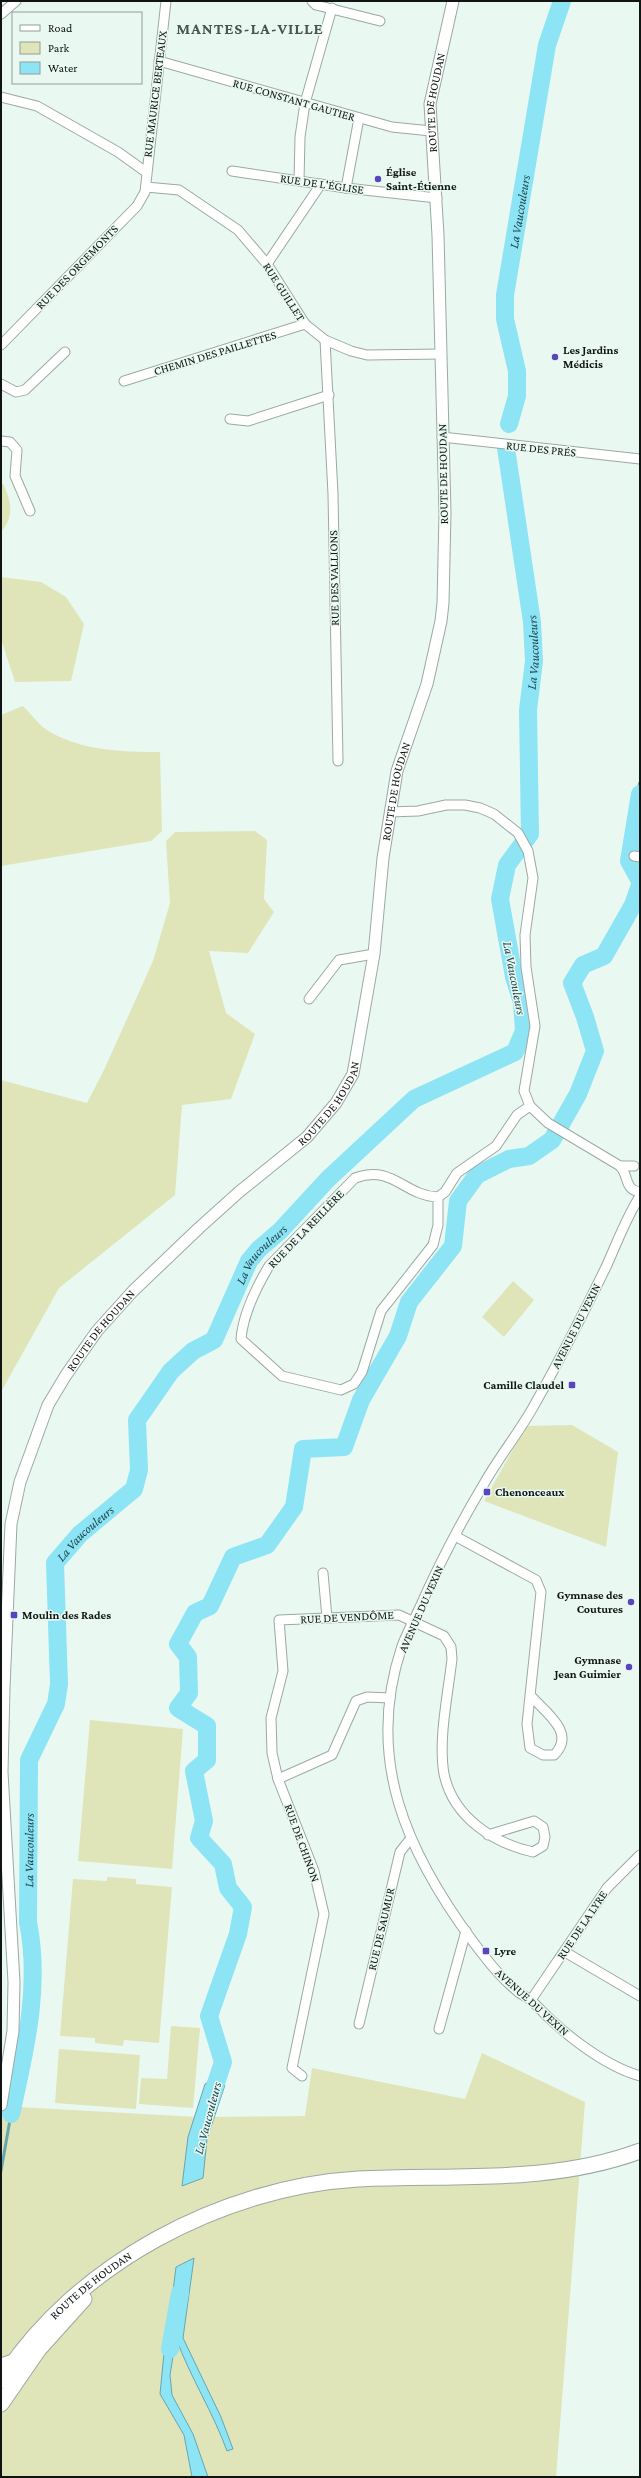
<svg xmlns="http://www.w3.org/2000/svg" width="641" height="2478" viewBox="0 0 641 2478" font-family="'Crimson Pro',serif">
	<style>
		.green { fill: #dfe5b8 }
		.water { fill: #8ce4f5; stroke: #67a6b1 }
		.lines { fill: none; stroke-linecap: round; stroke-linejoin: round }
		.stream { stroke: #67a6b1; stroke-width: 3 }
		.river { stroke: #8ce4f5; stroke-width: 18 }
		.minor-casing { stroke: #9ba9a1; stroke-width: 11 }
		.tertiary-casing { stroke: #9ba9a1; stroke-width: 13 }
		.primary-casing { stroke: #9ba9a1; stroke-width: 17 }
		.minor { stroke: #fff; stroke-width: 9 }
		.tertiary { stroke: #fff; stroke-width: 11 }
		.primary { stroke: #fff; stroke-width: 15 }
		.poi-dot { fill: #5b45be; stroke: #e9f9f1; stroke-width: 1.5 }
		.labels { text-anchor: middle; stroke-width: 3; stroke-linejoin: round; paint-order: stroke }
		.street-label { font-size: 12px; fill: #101513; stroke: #e9f9f1 }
		.poi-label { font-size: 12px; font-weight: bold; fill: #101513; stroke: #e9f9f1; text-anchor: start }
		.water-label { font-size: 13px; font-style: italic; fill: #204850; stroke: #e9f9f1 }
		.district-label { font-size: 16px; font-weight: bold; letter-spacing: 1px; fill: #49564f; stroke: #e9f9f1 }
	</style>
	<rect width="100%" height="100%" fill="#e9f9f1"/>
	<g class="green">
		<path d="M1,483l3,2c7,18 11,30 -3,47z"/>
		<path d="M1,577l40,5 25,15 18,27 -13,57 -56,1 -14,-43z"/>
		<path d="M23,706c9,9 18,22 29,27 33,18 72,19 108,19l2,79 -11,10 -150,25v-151z"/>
		<path d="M255,831l12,9 -3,59 10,13 -26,41 -39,-2 17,62 29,21 -24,65 -49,6 -7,90 -116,93 -58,104v-312l86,23 17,-33 49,-109 17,-58 -4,-62 9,-9z"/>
		<path d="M513,1281l21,19 -30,37 -22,-20z"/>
		<path d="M572,1425l46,27 -12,95 -122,-46 42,-75z"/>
		<path d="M90,1720l93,9 -11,140 -94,-8z"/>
		<path d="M107,1877l29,2v5l36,3 -13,156 -35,-3 -1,6 -28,-3v-5l-35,-2 13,-157 34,2z"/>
		<path d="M171,2026l29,2 -7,80 -54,-4 2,-26 26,1z"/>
		<path d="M59,2049l81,6 -4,54 -81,-6z"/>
		<path d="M482,2053l103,49 -29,375h-555v-371l196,11 108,-1 7,-48 153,31z"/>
	</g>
	<g class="water">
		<path d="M639,782v30l-7,-2z"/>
		<path d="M213,2079l12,6 -18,54 -4,39 -21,8 6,-49 17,-53z"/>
		<path d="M194,2258l-11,80 38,79 12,32 -6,2c-14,-39 -37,-74 -51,-113l-6,37 2,20 21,39 15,43h-16l-8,-42 -24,-41 4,-41 5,-28h7l-3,-34 3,-24z"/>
	</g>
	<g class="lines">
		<path class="stream" d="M1,2171l10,-57"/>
		<g class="river">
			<path id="s1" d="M509,424l8,-28v-25l-12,-52v-24l42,-250 15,-44"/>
			<path d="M640,794l-11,67 11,20"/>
			<path d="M209,2104l14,-42 -14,-46 29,-82 5,-27 -15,-19 -5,-24 -24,-26 5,-17 -10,-50 13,-11v-34l-29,-18 11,-15 -1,-36 -10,-13 17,-31 15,-7 23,-49 34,-12 27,-38 9,-58 41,-2 17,-47 37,-64 11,-34 44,-56 5,-45 19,-26 32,-16 20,-3 23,-16 26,-46 17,-43 -10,-34 -13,-34 11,-18 21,-9 29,-51 7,-20"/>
			<path id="s2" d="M11,2114c14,-63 30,-127 17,-192l1,-162 27,-56 3,-20 -4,-121 25,-29 54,-45 5,-19 -2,-50 34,-49 22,-20 21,-11 35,-79 10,-12 21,-18 48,-52 86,-80 101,-47 9,-21 -2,-29 -8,-25 -14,-78 7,-34 23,-31 -2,-124 6,-49 -2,-39 -26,-174"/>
			<path d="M170,2349l10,-56"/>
		</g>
		<g class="minor-casing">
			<g id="minor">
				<path d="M312,1l4,4 64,16"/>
				<path d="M1,14l15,-13"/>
				<path d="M159,61l233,66 39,4"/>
				<path d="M1,97l36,9 81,46 28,20"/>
				<path d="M232,171l114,17 91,10"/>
				<path d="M299,181l1,-44 5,-34 27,-95"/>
				<path d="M146,187l33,3 59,40 29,34 38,60 20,16 26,11 16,4 74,-1"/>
				<path d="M346,188l13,-70"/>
				<path d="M267,264l54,-80"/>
				<path d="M325,340l8,154 5,267"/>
				<path d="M1,345l136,-139 8,-14 21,-191"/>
				<path d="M124,381l181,-57"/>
				<path d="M1,384l15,8 9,-2 40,-38"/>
				<path d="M230,419l18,2 81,-26"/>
				<path d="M442,437l198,22"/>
				<path d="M1,441l9,1 7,8 -2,26 15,35"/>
				<path d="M390,812l28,-1 28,-6h19l15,3 14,6 24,19 10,18 5,27 -8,57 1,32 9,59 -11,65 6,15 18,17 72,43h14"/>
				<path d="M634,856l6,1"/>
				<path d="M309,999l30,-39 35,-6"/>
				<path d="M620,1166c9,9 4,24 20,26"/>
				<path d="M640,1196c-14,22 -23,47 -34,71 -22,45 -45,91 -70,135 -15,28 -35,52 -51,80 -24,40 -46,82 -65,125 -6,13 -13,26 -18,39 -38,113 5,207 72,297 13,17 26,34 42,47 5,5 12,7 17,12 27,29 69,63 107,74"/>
				<path d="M438,1197v28l-5,20 -52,66 -19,61 -8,12 -13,6 -59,-14 -41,-37c2,-25 15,-51 28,-73l86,-88c38,-14 49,18 83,19l7,-5 12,-19 39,-27 21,-31 13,-9"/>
				<path d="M455,1536l81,44 5,12 -14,132 3,24 13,7h11c23,-22 -9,-43 -24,-60"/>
				<path d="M323,1573l4,45"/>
				<path d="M278,1779l54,-24 24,-54 11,-4 23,1"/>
				<path d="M565,1952l75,44"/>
				<path d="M531,2000l76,-112 33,-33"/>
				<path d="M359,2024l41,-172 11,-14"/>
				<path d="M439,2029l27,-98"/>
				<path d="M302,2076l-10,-8 32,-154 -10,-43 -36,-92 -6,-26 -1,-35 12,-47 -4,-51 120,-5 45,21 7,11 1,12c-4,35 -14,81 -8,115 9,43 49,69 89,78l10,-6 2,-9 -2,-10 -9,-6 -46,14"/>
			</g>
		</g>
		<g class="tertiary-casing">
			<g id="tertiary">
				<path id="s3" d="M1,2105l12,-74 1,-49 -12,-210 2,-84 7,-164 9,-42 28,-77 18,-30 31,-44 36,-40 66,-63 40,-36 68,-55 29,-34 17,-29 21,-120 9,-96 14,-87 30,-87 14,-63 2,-18 2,-90 -7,-278 -8,-131 23,-103"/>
				<path d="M1,2364l15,-5"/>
			</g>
		</g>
		<g class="primary-casing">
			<g id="primary">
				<path id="s4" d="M1,2381c73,-116 221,-194 357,-202 95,-5 190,6 282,-28"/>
				<path d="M1,2404l38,-55 45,-50"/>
			</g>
		</g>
		<use href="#minor" class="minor"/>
		<use href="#tertiary" class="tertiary"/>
		<use href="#primary" class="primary"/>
	</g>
	<g class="poi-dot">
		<circle cx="378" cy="179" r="4"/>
		<circle cx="555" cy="357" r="4"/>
		<rect x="568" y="1381" width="8" height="8" rx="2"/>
		<rect x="483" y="1488" width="8" height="8" rx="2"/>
		<circle cx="631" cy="1602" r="4"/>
		<rect x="10" y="1611" width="8" height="8" rx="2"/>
		<circle cx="629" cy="1667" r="4"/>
		<rect x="482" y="1947" width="8" height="8" rx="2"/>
	</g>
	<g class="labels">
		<g class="street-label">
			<text transform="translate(155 94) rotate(-83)" y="4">RUE MAURICE BERTEAUX</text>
			<text transform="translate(294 100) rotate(16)" y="4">RUE CONSTANT GAUTIER</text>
			<text dy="4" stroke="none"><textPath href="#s3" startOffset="2143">ROUTE DE HOUDAN</textPath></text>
			<text transform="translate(322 184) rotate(8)" y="4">RUE DE L'ÉGLISE</text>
			<text transform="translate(77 267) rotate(-46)" y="4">RUE DES ORGEMONTS</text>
			<text transform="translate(284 292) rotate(57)" y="4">RUE GUILLET</text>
			<text transform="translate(215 353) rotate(-17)" y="4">CHEMIN DES PAILLETTES</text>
			<text transform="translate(541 449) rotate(6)" y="4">RUE DES PRÉS</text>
			<text transform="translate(443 474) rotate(-91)" y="4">ROUTE DE HOUDAN</text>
			<text transform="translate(334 578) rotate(-91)" y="4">RUE DES VALLIONS</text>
			<text dy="4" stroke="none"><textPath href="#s3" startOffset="1447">ROUTE DE HOUDAN</textPath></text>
			<text dy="4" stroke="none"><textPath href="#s3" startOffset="1123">ROUTE DE HOUDAN</textPath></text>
			<text transform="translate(306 1229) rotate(-46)" y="4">RUE DE LA REILLÈRE</text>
			<text transform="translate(576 1326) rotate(-63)" y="4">AVENUE DU VEXIN</text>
			<text dy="4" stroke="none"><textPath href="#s3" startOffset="799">ROUTE DE HOUDAN</textPath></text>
			<text transform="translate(421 1609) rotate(-66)" y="4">AVENUE DU VEXIN</text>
			<text transform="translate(347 1617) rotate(-3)" y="4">RUE DE VENDÔME</text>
			<text transform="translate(302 1843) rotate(70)" y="4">RUE DE CHINON</text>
			<text transform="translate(582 1925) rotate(-56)" y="4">RUE DE LA LYRE</text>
			<text transform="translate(381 1929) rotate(-77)" y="4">RUE DE SAUMUR</text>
			<text transform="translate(532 2002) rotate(42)" y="4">AVENUE DU VEXIN</text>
			<text dy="4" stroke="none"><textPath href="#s4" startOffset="132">ROUTE DE HOUDAN</textPath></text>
		</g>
		<g class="poi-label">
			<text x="386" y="176">Église<tspan x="386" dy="14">Saint-Étienne</tspan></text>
			<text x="563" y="354">Les Jardins<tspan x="563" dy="14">Médicis</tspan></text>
			<text x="564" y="1389" text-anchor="end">Camille Claudel</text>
			<text x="495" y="1496">Chenonceaux</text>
			<text x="623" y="1599" text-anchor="end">Gymnase des<tspan x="623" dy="14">Coutures</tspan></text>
			<text x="22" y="1619">Moulin des Rades</text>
			<text x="621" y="1664" text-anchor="end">Gymnase<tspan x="621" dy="14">Jean Guimier</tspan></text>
			<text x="494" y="1955">Lyre</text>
		</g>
		<g class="water-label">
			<text dy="5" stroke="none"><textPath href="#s1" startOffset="216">La Vaucouleurs</textPath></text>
			<text dy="5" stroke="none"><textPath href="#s2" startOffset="1693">La Vaucouleurs</textPath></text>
			<text transform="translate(515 978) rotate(79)" y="5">La Vaucouleurs</text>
			<text dy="5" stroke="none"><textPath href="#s2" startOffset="950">La Vaucouleurs</textPath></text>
			<text dy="5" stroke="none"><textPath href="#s2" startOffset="602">La Vaucouleurs</textPath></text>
			<text dy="5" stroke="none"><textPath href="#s2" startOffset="266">La Vaucouleurs</textPath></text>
			<text transform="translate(207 2118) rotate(-75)" y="5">La Vaucouleurs</text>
		</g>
		<g class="district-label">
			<text x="250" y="34">MANTES-LA-VILLE</text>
		</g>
	</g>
	<rect width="641" height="2478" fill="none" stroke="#101513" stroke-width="4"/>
	<rect x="12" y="12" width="130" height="72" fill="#e9f9f1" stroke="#929e98"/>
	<rect x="20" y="25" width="20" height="6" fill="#ffffff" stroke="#929e98"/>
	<text x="48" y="32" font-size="12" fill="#101513">Road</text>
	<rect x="20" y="42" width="20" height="12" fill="#dfe5b8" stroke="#929e98"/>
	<text x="48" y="52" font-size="12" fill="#101513">Park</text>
	<rect x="20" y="62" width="20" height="12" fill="#8ce4f5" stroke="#929e98"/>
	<text x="48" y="72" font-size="12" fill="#101513">Water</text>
</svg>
